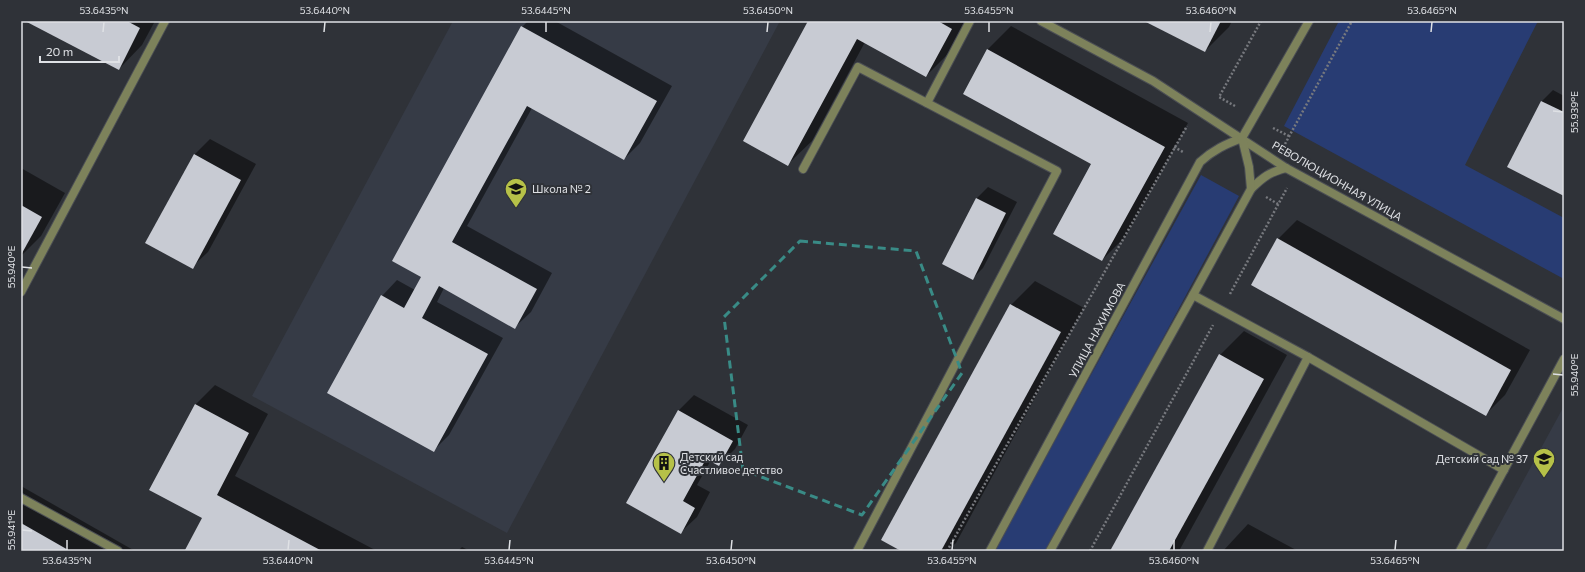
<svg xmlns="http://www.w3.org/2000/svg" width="1585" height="572" viewBox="0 0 1585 572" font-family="Commissioner,sans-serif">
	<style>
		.built { fill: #363b46 }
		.green { fill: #283c73 }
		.shadow { fill: #0007 }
		.building { fill: #c8cbd3 }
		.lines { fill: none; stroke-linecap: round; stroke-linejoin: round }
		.service-casing { stroke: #4b4e54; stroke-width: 10 }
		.minor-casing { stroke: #4b4e54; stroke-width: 10 }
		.tertiary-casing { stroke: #4b4e54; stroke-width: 10 }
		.path { stroke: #77797e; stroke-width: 2.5; stroke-dasharray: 2 2; stroke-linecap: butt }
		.service { stroke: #7d825b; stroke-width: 8 }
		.minor { stroke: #7d825b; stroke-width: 8 }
		.tertiary { stroke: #7d825b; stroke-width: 8 }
		.marked { fill: none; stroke: #398b86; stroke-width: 3; stroke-dasharray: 8 5; stroke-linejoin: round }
		.ticks { fill: none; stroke: #dfe1e5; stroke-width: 1.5 }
		.labels { text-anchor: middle; stroke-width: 4; stroke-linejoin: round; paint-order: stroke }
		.street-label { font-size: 11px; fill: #dfe1e5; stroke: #2f3238 }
		.poi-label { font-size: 11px; fill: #dfe1e5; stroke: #2f3238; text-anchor: start }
		.neatline { fill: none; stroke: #dfe1e5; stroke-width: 1.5 }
		.ticks-label { font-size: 10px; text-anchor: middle; fill: #dfe1e5 }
	</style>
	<rect width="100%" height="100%" fill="#2f3238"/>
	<g class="built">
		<path d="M453,21h327l-273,512 -255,-137z"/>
		<path d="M1564,406v145h-79z"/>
	</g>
	<g class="green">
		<path d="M1339,21h199l-73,144 99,53v61l-280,-153z"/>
		<path d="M1201,175l38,21 -190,355h-55z"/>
	</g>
	<g class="shadow">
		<path d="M27,21h128l-13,24 -23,24z"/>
		<path d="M528,21h27l117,65 -32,57 -16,16 -92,-51 -65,118 85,47 -21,39 -16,15 -71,-39 -7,14 66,36 -54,97 -15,15 -52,-154 15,-16 18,10 7,-14 100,-249z"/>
		<path d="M809,21h158l-17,31 -24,24 -61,-34 -53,99 -24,23z"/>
		<path d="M1146,21h86l-3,6 -24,24z"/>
		<path d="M1011,26l177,97 -62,113 -24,24 -9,-96 -129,-71 24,-44z"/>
		<path d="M1553,90l11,6v99l-55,-28 33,-66z"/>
		<path d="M210,139l46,25 -48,88 -16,15 2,-112z"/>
		<path d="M21,168l44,25 -24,43 -20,20z"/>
		<path d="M988,187l29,15 -34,66 -11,11 -28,-15 33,-66z"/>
		<path d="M1297,220l233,130 -25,45 -20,20 -207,-176z"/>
		<path d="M1035,281l49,27 -128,235 -9,8h-43l107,-246z"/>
		<path d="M1244,331l43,24 -108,196h-67l108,-196z"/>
		<path d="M215,385l53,29 -33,62 142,75h-188l-2,-1 17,-32 -9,-113z"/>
		<path d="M694,395l54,30 -13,24 -16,16 -8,-5 -14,25 13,7 -13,25 -16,15 -54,-29 52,-93z"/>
		<path d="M21,486l114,65h-114z"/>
		<path d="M1248,524l50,27h-75z"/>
		<path d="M462,547l8,4h-12z"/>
	</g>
	<g class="building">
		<path d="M25,21h102l13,7 -21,42z"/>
		<path d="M808,21h130l14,8 -26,48 -69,-38 -69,127 -45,-25z"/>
		<path d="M1144,21h77l-16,31z"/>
		<path d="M521,26l136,75 -33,59 -97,-54 -75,136 85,47 -22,40 -76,-43 -17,32 66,36 -54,98 -107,-59 54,-98 23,13 17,-31 -29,-16z"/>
		<path d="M987,49l178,98 -63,114 -49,-27 38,-70 -128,-70z"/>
		<path d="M1541,101l23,11v84l-57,-29z"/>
		<path d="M194,154l47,26 -48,89 -48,-26z"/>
		<path d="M976,198l30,15 -33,67 -31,-16z"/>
		<path d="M21,205l21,12 -21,38z"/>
		<path d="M1277,238l234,132 -25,46 -235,-131z"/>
		<path d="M1010,304l51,28 -120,219h-40l-20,-11z"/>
		<path d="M1219,354l45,25 -95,172h-59z"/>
		<path d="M195,404l54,29 -32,62 105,56 -137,-1 17,-32 -53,-28z"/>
		<path d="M678,410l55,31 -14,25 -13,-7 -23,42 12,7 -14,26 -55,-31z"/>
		<path d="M21,523l49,28h-49z"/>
	</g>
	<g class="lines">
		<g class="service-casing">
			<g id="service">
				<path d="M927,103l43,-82"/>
				<path d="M803,169l55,-102 199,104 -200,380"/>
				<path d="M21,292l144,-271"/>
				<path d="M1193,295l115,62 196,113"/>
				<path d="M21,498l97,53"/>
				<path d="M1207,551l101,-194"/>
				<path d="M1460,551l104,-192"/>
			</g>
		</g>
		<g class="minor-casing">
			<path id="minor" d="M1041,21l112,60 133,87 278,151"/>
		</g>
		<g class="tertiary-casing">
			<g id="tertiary">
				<path d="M1251,189c12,-12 19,-17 35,-21"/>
				<path d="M990,551l210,-389c13,-12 26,-18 42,-24l67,-117"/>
				<path d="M1050,551l143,-256 58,-106 -2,-22 -7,-29"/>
			</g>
		</g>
		<g class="path">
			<path d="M1235,106l-16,-9 42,-76"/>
			<path d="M1273,128l16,8"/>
			<path d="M1285,144l67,-123"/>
			<path d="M1174,147l9,5"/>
			<path d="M1266,197l12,7"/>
			<path d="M1230,294l57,-106"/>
			<path d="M947,551l240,-425"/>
			<path d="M1090,551l123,-226"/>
		</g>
		<use href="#service" class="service"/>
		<use href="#minor" class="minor"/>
		<use href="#tertiary" class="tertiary"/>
	</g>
	<path class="marked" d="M800,241l116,10 46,122 -100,142 -119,-45 -19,-153z"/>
	<path class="ticks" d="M103,32l1,-10M324,32l1,-10M546,32v-10M767,32l1,-10M989,32v-10M1210,32l1,-10M1431,32l1,-10M1553,111l10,1M22,267l10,1M1553,374l10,1M22,530l10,1M67,550v-10M288,550l1,-10M509,550l1,-10M731,550l1,-10M952,550l1,-10M1174,550v-10M1395,550l1,-10"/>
	<defs>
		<g id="school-pin" transform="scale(1.15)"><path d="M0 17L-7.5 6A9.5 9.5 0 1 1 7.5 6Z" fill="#b6c148" stroke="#2f3238"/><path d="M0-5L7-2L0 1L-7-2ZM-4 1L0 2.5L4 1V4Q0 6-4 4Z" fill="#111"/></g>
		<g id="building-pin" transform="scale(1.15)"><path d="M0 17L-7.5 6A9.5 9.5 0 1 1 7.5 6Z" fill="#b6c148" stroke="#2f3238"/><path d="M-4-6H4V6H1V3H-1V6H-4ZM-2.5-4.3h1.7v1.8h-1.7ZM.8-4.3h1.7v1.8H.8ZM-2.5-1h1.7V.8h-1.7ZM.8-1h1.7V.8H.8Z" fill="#111"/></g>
	</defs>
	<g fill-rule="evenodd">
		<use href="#school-pin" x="516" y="189"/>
		<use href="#school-pin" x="1544" y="459"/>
		<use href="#building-pin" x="664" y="463"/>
	</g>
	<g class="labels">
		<g class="street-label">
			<text transform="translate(1337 181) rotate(30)" y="4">РЕВОЛЮЦИОННАЯ УЛИЦА</text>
			<text transform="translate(1097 330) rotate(-62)" y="4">УЛИЦА НАХИМОВА</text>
		</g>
		<g class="poi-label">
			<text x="532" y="193">Школа № 2</text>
			<text x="680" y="461">Детский сад<tspan x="680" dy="13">Счастливое детство</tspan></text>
			<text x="1528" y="463" text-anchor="end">Детский сад № 37</text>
		</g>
	</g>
	<rect width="1585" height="572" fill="none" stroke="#2f3238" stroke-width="44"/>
	<path d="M40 56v6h79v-6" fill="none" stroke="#dfe1e5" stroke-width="2"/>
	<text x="46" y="56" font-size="12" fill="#dfe1e5" stroke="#2f3238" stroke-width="3" paint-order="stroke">20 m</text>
	<rect x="22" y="22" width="1541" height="528" class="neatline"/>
	<g class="ticks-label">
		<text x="104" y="14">53.6435°N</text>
		<text x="325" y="14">53.6440°N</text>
		<text x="546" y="14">53.6445°N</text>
		<text x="768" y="14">53.6450°N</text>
		<text x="989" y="14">53.6455°N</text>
		<text x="1211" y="14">53.6460°N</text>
		<text x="1432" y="14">53.6465°N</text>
		<text transform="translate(1574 112) rotate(-90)" y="4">55.939°E</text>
		<text transform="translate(11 267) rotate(-90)" y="4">55.940°E</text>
		<text transform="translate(1574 375) rotate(-90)" y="4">55.940°E</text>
		<text transform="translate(11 530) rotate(-90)" y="4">55.941°E</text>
		<text x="67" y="564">53.6435°N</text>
		<text x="288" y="564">53.6440°N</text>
		<text x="509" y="564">53.6445°N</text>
		<text x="731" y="564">53.6450°N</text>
		<text x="952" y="564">53.6455°N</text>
		<text x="1174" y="564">53.6460°N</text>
		<text x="1395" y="564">53.6465°N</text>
	</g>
</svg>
